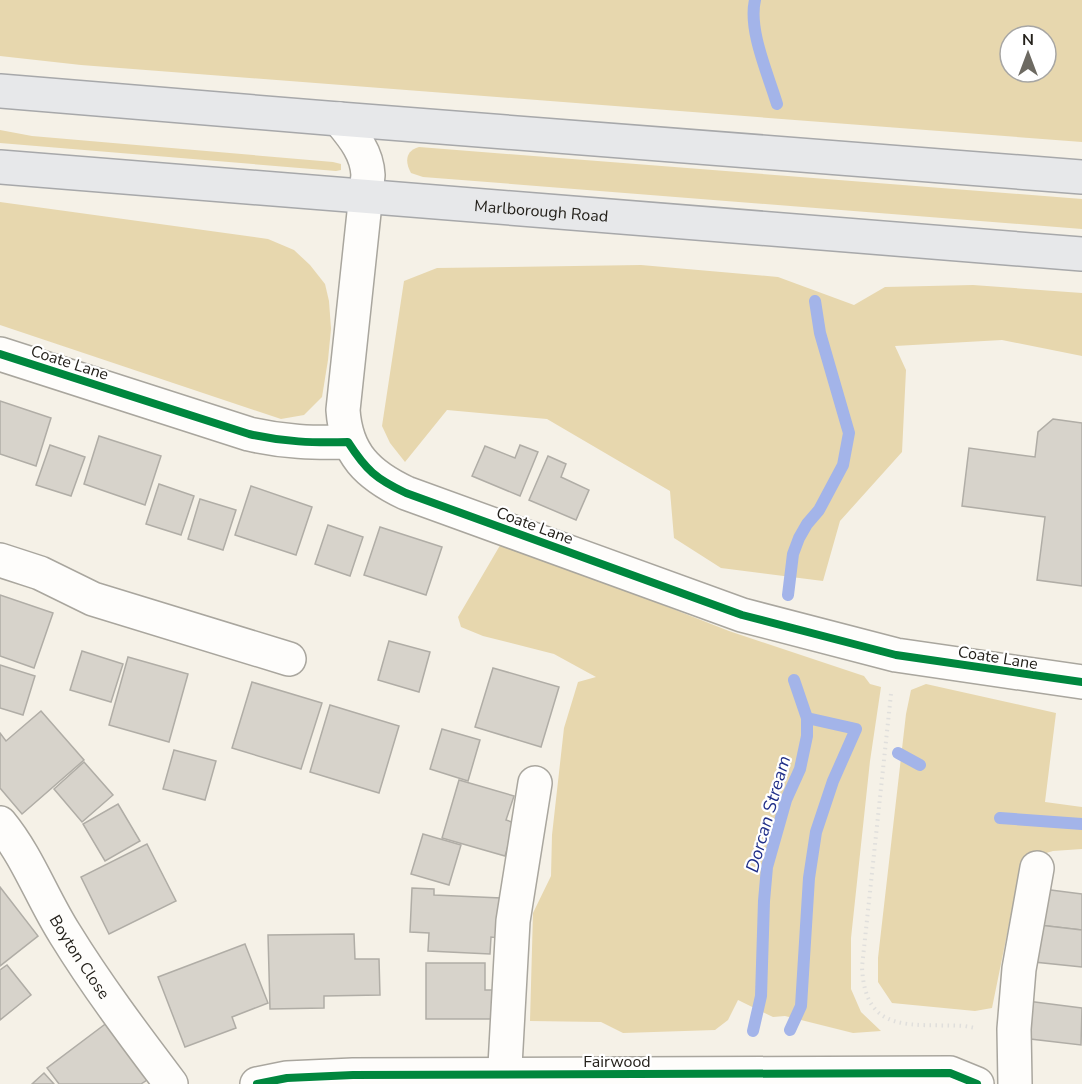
<svg xmlns="http://www.w3.org/2000/svg" width="1082" height="1084" viewBox="0 0 1082 1084" font-family="'Nunito Sans',sans-serif">
	<style>
		.green { fill: #e7d7ae; fill-rule: evenodd }
		.lines { fill: none; stroke-linecap: round; stroke-linejoin: round }
		.stream { stroke: #a3b4e9; stroke-width: 12 }
		.building { fill: #d7d3cb; stroke: #b0ada6; stroke-width: 1.5 }
		.minor-casing { stroke: #a9a69e; stroke-width: 36 }
		.major-casing { stroke: #a7a8aa; stroke-width: 36 }
		.path { stroke: #e0dfdc; stroke-width: 4; stroke-dasharray: 1.5 4.5; stroke-linecap: butt }
		.minor { stroke: #fefdfb; stroke-width: 33 }
		.major { stroke: #e7e8ea; stroke-width: 33 }
		.cycleway-casing { stroke: #fff; stroke-width: 11 }
		.cycleway { stroke: #00873e; stroke-width: 8 }
		.labels { text-anchor: middle; stroke-width: 4.5; stroke-linejoin: round; paint-order: stroke }
		.street-label { font-size: 16px; fill: #24211b; stroke: #fff }
		.water-label { font-size: 18px; font-style: italic; fill: #1f2e88; stroke: #fff }
	</style>
	<rect width="100%" height="100%" fill="#f5f1e7"/>
	<g class="green">
		<path d="M0,0h1082v142l-1001,-77 -81,-9zM1010,36h36v36h-36z"/>
		<path d="M0,130l32,6 81,7 220,19 8,2v6l-5,1 -336,-28z"/>
		<path d="M419,147l663,52v30l-659,-52 -12,-4c-6,-11 -6,-22 8,-26z"/>
		<path d="M0,202l268,37 26,11 16,15 15,19 4,17 2,28 -3,31 -6,37 -18,18 -23,4 -281,-94z"/>
		<path d="M641,265l137,12 76,28 31,-18 88,-2 109,8v63l-80,-16 -107,6 11,24 -4,82 -62,69 -17,60 -102,-13 -47,-30 -4,-47 -123,-72 -100,-9 -42,52 -15,-19 -8,-17 22,-145 33,-13z"/>
		<path d="M502,542l227,89 135,45 6,8 11,3 -11,74 -19,177v51l10,23 20,19 -28,2 -68,-17 -12,1 -35,-17 -10,20 -13,10 -92,3 -22,-11 -71,-1 3,-108 18,-37 1,-41 12,-107 14,-46 18,-5 -42,-23 -71,-18 -22,-9 -3,-10z"/>
		<path d="M926,684l130,29 -11,89 37,5v42l-29,2 -24,7 -13,32 -24,118 -17,3 -83,-8 -14,-21v-24l28,-244 5,-24z"/>
	</g>
	<g class="lines">
		<g class="stream">
			<path d="M755,0c-7,30 13,74 22,104"/>
			<path d="M788,595l5,-41 6,-16 8,-14 12,-14 24,-45 6,-32 -29,-100 -5,-32"/>
			<path d="M898,753l22,12"/>
			<path d="M1000,818l82,6"/>
			<path d="M790,1030l11,-24 8,-128 7,-46 17,-51 23,-52 -49,-11"/>
			<path d="M753,1031l8,-35 3,-95 3,-34 19,-67 14,-31 7,-33v-18l-13,-38"/>
		</g>
	</g>
	<g class="building">
		<path d="M0,401l51,17 -15,48 -36,-12z"/>
		<path d="M1053,419l29,4v163l-45,-6 8,-63 -83,-11 7,-58 66,9 3,-25z"/>
		<path d="M99,436l62,20 -16,49 -61,-21z"/>
		<path d="M50,445l35,12 -14,39 -35,-11z"/>
		<path d="M520,445l18,7 -18,44 -48,-20 13,-30 30,12z"/>
		<path d="M548,456l18,8 -5,13 28,13 -13,30 -47,-20z"/>
		<path d="M159,484l35,12 -13,39 -35,-11z"/>
		<path d="M251,486l61,21 -16,48 -61,-20z"/>
		<path d="M200,499l36,11 -13,40 -35,-11z"/>
		<path d="M328,525l35,12 -13,39 -35,-12z"/>
		<path d="M380,527l62,20 -16,48 -62,-20z"/>
		<path d="M0,595l53,18 -19,55 -34,-12z"/>
		<path d="M389,641l41,11 -11,40 -41,-12z"/>
		<path d="M82,651l41,13 -12,38 -41,-12z"/>
		<path d="M128,657l60,17 -19,68 -60,-17z"/>
		<path d="M0,665l35,11 -12,39 -23,-7z"/>
		<path d="M493,668l66,19 -18,60 -66,-20z"/>
		<path d="M252,682l70,21 -21,66 -69,-21z"/>
		<path d="M330,705l69,21 -20,67 -69,-21z"/>
		<path d="M41,711l43,49 -62,54 -22,-26v-55l6,8z"/>
		<path d="M442,729l38,11 -12,41 -38,-12z"/>
		<path d="M174,750l42,11 -11,39 -42,-11z"/>
		<path d="M84,762l29,33 -31,27 -28,-33z"/>
		<path d="M459,780l55,16 -8,24 9,3 -10,33 -63,-18z"/>
		<path d="M118,804l22,37 -35,20 -22,-37z"/>
		<path d="M423,834l38,11 -12,40 -38,-11z"/>
		<path d="M147,844l29,57 -67,33 -28,-57z"/>
		<path d="M0,887l38,49 -38,30z"/>
		<path d="M412,888l22,1v6l67,3 -2,40 -8,-1 -1,17 -62,-3 1,-18 -19,-1z"/>
		<path d="M1043,889l39,5v36l-43,-5z"/>
		<path d="M1039,925l43,5v37l-48,-5z"/>
		<path d="M354,934l1,25h24l1,36 -56,1v12l-54,1 -2,-74z"/>
		<path d="M245,944l23,59 -36,14 4,11 -51,19 -27,-70z"/>
		<path d="M426,963h59v27h9v29h-68z"/>
		<path d="M7,965l24,30 -31,25v-50z"/>
		<path d="M1027,1001l55,7 -1,37 -59,-7z"/>
		<path d="M108,1022l42,56 -9,6h-82l-12,-16z"/>
		<path d="M44,1073l10,11h-22z"/>
	</g>
	<g class="lines">
		<g class="minor-casing">
			<g id="minor">
				<path d="M339,119c14,17 28,33 29,56l-25,235c3,44 25,65 63,83l336,122 154,40 186,27"/>
				<path d="M0,354l249,80c35,8 64,9 99,8"/>
				<path d="M0,560l40,13 53,26 196,60"/>
				<path id="s1" d="M0,823c28,34 42,75 65,111 32,52 69,101 106,150"/>
				<path d="M257,1084l30,-6 66,-3 597,-2 27,11"/>
				<path d="M504,1084l9,-163 22,-138"/>
				<path d="M1015,1084l-1,-55 5,-60 18,-101"/>
			</g>
		</g>
		<g class="major-casing">
			<g id="major">
				<path d="M0,91l339,28 743,58"/>
				<path id="s2" d="M0,167l1082,87"/>
			</g>
		</g>
		<path class="path" d="M891,694l-29,273c3,69 50,56 103,59l10,2"/>
		<use href="#minor" class="minor"/>
		<use href="#major" class="major"/>
		<g class="cycleway-casing">
			<g id="cycleway">
				<path d="M0,354l249,80c35,8 64,9 99,8 18,28 28,37 58,51l336,122 154,40 186,27"/>
				<path d="M257,1084l30,-6 66,-3 597,-2 27,11"/>
			</g>
		</g>
		<use href="#cycleway" class="cycleway"/>
	</g>
	<g class="labels">
		<g class="street-label">
			<text dy="6" stroke="none"><textPath href="#s2" startOffset="543">Marlborough Road</textPath></text>
			<text transform="translate(70 362) rotate(18)" y="6">Coate Lane</text>
			<text transform="translate(535 525) rotate(20)" y="6">Coate Lane</text>
			<text transform="translate(998 657) rotate(9)" y="6">Coate Lane</text>
			<text dy="6" stroke="none"><textPath href="#s1" startOffset="156">Boyton Close</textPath></text>
			<text x="617" y="1067">Fairwood</text>
		</g>
		<g class="water-label">
			<text transform="translate(768 814) rotate(-74)" y="6">Dorcan Stream</text>
		</g>
	</g>
	<g transform="translate(1028 54)"><circle r="28" fill="#ffffff" stroke="#a7a6a4" stroke-width="1.5"/>
	<path d="M0-4.5L10 22L0 15L-10 22Z" fill="#6d6a62"/>
	<text y="-9" font-size="16" font-weight="bold" text-anchor="middle" fill="#24211b">N</text>
	</g>
</svg>
